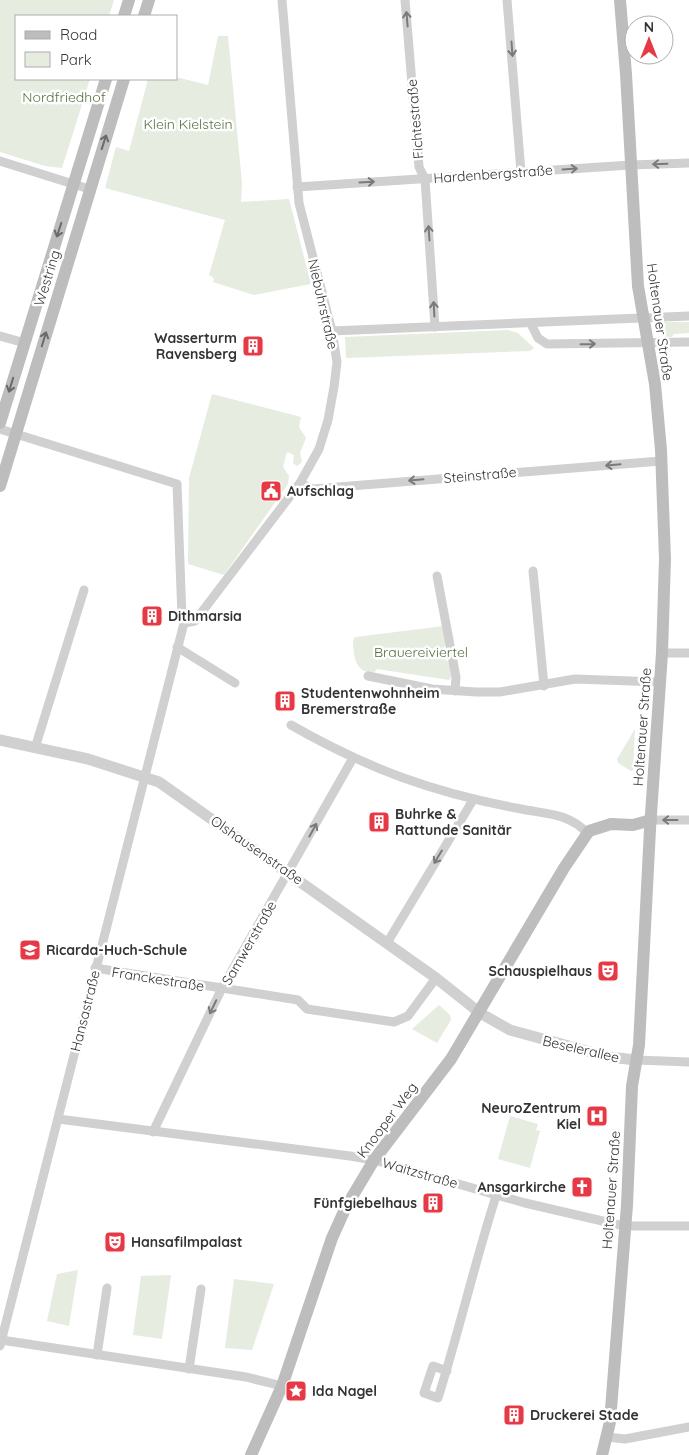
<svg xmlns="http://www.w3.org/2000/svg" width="689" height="1455" viewBox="0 0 689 1455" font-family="Quicksand,sans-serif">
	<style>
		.green { fill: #e6ecdf }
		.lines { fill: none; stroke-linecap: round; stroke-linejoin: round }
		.minor { stroke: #d0d0d0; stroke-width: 9 }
		.tertiary { stroke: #d0d0d0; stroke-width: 11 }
		.secondary { stroke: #bdbdbd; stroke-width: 12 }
		.oneway { stroke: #7a7a7a }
		.oneway2 { stroke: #6a6a6a }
		.labels { text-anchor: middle; stroke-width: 5; stroke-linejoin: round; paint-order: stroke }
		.park-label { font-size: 14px; fill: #56703f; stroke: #fff }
		.street-label { font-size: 14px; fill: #333; stroke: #fff }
		.poi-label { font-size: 14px; font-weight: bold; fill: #333; stroke: #fff; text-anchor: start }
	</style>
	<rect width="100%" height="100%" fill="#fff"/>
	<g class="green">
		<path d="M0,0h114l-5,16h-93v63h74l-28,89 -17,-2 -45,-14z"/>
		<path d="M218,36h10l14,147 -1,19 48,-3 22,85 -57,11 -41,-13 1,-4 -5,-3 16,-55 -120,-32 11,-41 13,4 19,-72h28v-2l32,8z"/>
		<path d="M663,322h26v11l-15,1 -2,3h-7l-4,-12z"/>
		<path d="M508,330l10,3 16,15 -4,3 -184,7 -1,-21z"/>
		<path d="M212,394l89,23 -2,10 7,11 -6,15 2,9 -5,4 -4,-3 1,-8 -7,-3 -4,15 6,9 -1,8 -64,91 -36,-11 1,-86z"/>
		<path d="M444,626l3,19 -3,1 2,15h5l2,13 -4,6 -72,-11 -4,5c-19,-4 -19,-17 -20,-33l2,-4z"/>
		<path d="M635,729l-2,41 -2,1 -13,-8 -1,-4z"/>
		<path d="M439,1005l11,10 1,5 -14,23 -25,-14z"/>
		<path d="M510,1116l28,8 -2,6 4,1 -10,37 -32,-9z"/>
		<path d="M78,1270l-9,56 -22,-5 10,-47z"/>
		<path d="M171,1275l-9,64 -29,-4 8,-59z"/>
		<path d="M234,1279l40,5 -22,66 -27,-2z"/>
	</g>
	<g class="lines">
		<g class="minor">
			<path d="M405,0l14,167 6,12 10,148"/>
			<path d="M507,0l14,172"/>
			<path d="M0,161l89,28"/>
			<path d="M297,187l334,-22 58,-2"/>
			<path d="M531,324l7,14 9,6 142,-2"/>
			<path d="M332,331l357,-15"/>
			<path d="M0,336l25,7"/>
			<path d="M0,429l177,55 5,133 2,6"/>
			<path d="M300,483l13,6 348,-28"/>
			<path d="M533,571l11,115"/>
			<path d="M437,576l19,101 -1,14"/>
			<path d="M184,623l11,-2 105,-138 19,-34 9,-29 6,-33 3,-25 -5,-31 -33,-128 -17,-203"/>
			<path d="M177,647l58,36"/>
			<path d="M662,653h27"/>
			<path d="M368,676l64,13 44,3h24l75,-13 84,3"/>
			<path d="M291,725c77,44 143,68 230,84 25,5 48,4 66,24"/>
			<path d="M35,748l49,-158"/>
			<path d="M651,820h38"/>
			<path d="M387,943l86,-143"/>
			<path d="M95,968l203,32 9,9 87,13 14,-6 28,-38"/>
			<path d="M636,1060l53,2"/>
			<path d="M58,1119l292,37 24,4 151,43 99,23h65"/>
			<path d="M153,1132l69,-144 131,-230"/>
			<path d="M1,1340l245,37 36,9"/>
			<path d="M0,1346l184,-723"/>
			<path d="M97,1355l10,-67"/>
			<path d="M189,1369l12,-80"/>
			<path d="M447,1371l-14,-5 -9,27 14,5c21,-67 37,-136 58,-202"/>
			<path d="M607,1437l18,2 64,-12"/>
		</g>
		<path class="tertiary" d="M0,740l88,19 71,23 277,196 44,35 30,17 99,27 27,3"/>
		<g class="secondary">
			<path d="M124,16l5,-16"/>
			<path d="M144,16l5,-16"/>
			<path d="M0,423l106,-344"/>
			<path d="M0,486l124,-407"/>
			<path d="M251,1455l31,-69 50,-148 14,-31 28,-47 77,-101 113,-191 25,-37 22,-7 22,1 18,-5"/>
			<path d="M602,1455l8,-33 17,-217 5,-119 7,-41 11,-216 12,-176 3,-94 -4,-109 -6,-66 -17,-98 -12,-212 -6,-74"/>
		</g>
	</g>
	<defs><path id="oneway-shaft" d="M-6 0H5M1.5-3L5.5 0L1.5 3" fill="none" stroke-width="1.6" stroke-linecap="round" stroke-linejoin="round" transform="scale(1.25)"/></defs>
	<g class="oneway">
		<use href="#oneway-shaft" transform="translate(407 19) rotate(-95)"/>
		<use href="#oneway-shaft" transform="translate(512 49) rotate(86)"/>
		<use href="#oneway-shaft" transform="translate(660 164) rotate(178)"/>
		<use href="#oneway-shaft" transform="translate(570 169) rotate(-4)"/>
		<use href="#oneway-shaft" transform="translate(367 182) rotate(-3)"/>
		<use href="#oneway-shaft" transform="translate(429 233) rotate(-94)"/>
		<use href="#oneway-shaft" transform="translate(434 309) rotate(-93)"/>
		<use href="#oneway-shaft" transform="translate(588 344) rotate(-1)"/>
		<use href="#oneway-shaft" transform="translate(613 465) rotate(175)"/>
		<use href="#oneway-shaft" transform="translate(416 480) rotate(175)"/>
		<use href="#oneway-shaft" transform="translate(670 820) rotate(-180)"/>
		<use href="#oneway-shaft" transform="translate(313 830) rotate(-61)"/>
		<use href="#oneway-shaft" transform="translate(438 857) rotate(121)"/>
		<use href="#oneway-shaft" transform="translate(213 1007) rotate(116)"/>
	</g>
	<g class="oneway2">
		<use href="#oneway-shaft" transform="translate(104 142) rotate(-72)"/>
		<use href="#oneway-shaft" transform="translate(59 230) rotate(108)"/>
		<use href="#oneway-shaft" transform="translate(44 339) rotate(-73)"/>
		<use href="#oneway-shaft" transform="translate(11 385) rotate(107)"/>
	</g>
	<defs>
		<g id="building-square" transform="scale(1.125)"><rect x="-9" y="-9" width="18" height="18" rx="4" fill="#e63946" stroke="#fff"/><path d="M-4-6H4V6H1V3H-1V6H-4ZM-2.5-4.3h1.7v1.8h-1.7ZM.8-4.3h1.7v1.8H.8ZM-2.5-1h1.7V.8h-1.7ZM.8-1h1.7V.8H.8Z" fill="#fff"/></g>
		<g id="civic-square" transform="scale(1.125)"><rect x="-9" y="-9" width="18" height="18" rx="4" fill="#e63946" stroke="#fff"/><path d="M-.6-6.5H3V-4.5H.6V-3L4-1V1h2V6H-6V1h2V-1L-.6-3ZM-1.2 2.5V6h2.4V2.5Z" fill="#fff"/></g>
		<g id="school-square" transform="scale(1.125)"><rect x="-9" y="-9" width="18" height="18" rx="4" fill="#e63946" stroke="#fff"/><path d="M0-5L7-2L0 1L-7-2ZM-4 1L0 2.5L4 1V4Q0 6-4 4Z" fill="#fff"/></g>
		<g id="theatre-square" transform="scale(1.125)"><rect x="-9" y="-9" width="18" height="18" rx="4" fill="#e63946" stroke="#fff"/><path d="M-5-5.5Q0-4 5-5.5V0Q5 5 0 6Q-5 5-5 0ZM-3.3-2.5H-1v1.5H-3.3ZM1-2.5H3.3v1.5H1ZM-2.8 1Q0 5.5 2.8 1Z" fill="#fff"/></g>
		<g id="hospital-square" transform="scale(1.125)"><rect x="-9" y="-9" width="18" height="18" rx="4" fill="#e63946" stroke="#fff"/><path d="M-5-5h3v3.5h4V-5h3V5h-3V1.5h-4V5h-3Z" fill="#fff"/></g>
		<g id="church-square" transform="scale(1.125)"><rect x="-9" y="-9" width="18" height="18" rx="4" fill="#e63946" stroke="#fff"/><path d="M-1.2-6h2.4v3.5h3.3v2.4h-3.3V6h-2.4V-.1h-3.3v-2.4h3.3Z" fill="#fff"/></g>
		<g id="sight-square" transform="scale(1.125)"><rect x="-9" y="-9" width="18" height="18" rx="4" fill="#e63946" stroke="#fff"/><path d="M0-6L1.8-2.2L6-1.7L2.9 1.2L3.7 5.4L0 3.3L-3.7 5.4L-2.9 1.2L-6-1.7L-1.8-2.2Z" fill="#fff"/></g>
	</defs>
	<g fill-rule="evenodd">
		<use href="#building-square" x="253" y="346"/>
		<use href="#civic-square" x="271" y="491"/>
		<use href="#building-square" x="152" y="616"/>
		<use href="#building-square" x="285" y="701"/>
		<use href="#building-square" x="379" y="822"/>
		<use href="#school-square" x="30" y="950"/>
		<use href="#theatre-square" x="608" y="971"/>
		<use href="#hospital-square" x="597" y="1116"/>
		<use href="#church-square" x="582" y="1187"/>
		<use href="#building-square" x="433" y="1203"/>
		<use href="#theatre-square" x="115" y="1242"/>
		<use href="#sight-square" x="296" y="1391"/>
		<use href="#building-square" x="514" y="1415"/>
	</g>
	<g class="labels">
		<g class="park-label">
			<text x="64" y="102">Nordfriedhof</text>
			<text x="188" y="129">Klein Kielstein</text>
			<text x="421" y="657">Brauereiviertel</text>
		</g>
		<g class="street-label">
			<text transform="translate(415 119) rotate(-95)" y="5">Fichtestraße</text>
			<text transform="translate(493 174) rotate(-4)" y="5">Hardenbergstraße</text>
			<text transform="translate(47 278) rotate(-73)" y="5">Westring</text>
			<text transform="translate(323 304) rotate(77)" y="5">Niebuhrstraße</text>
			<text transform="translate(660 322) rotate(82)" y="5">Holtenauer Straße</text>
			<text transform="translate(480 475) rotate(-5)" y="5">Steinstraße</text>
			<text transform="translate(642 727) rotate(-86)" y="5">Holtenauer Straße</text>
			<text transform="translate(257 850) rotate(35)" y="5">Olshausenstraße</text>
			<text transform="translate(249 943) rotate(-60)" y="5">Samwerstraße</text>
			<text transform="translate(158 979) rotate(9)" y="5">Franckestraße</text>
			<text transform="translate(85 1011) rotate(-76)" y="5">Hansastraße</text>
			<text transform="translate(581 1049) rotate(13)" y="5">Beselerallee</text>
			<text transform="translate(387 1120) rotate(-53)" y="5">Knooper Weg</text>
			<text transform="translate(420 1173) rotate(16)" y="5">Waitzstraße</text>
			<text transform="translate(611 1190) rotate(-86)" y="5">Holtenauer Straße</text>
		</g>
		<g class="poi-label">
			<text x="237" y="343" text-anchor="end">Wasserturm<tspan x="237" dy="16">Ravensberg</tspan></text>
			<text x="287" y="496">Aufschlag</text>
			<text x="168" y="621">Dithmarsia</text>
			<text x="301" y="698">Studentenwohnheim<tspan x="301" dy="16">Bremerstraße</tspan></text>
			<text x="395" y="819">Buhrke &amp;<tspan x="395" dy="16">Rattunde Sanitär</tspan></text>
			<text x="46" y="955">Ricarda-Huch-Schule</text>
			<text x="592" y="976" text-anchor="end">Schauspielhaus</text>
			<text x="581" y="1113" text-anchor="end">NeuroZentrum<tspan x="581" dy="16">Kiel</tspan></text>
			<text x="566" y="1192" text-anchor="end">Ansgarkirche</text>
			<text x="417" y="1208" text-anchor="end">Fünfgiebelhaus</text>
			<text x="131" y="1247">Hansafilmpalast</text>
			<text x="312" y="1396">Ida Nagel</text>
			<text x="530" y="1420">Druckerei Stade</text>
		</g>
	</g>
	<rect x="15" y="15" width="162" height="65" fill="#ffffff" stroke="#adadad"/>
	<rect x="25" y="31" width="25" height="8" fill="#bdbdbd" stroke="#adadad"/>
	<text x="60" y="40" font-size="15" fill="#333333">Road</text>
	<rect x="25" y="52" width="25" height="15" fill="#e6ecdf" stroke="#adadad"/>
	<text x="60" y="65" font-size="15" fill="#333333">Park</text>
	<g transform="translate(649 40)"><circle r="24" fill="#ffffff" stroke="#adadad"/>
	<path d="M0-4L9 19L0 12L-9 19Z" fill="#e63946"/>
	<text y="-8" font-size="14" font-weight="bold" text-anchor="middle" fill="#333333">N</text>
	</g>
</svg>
